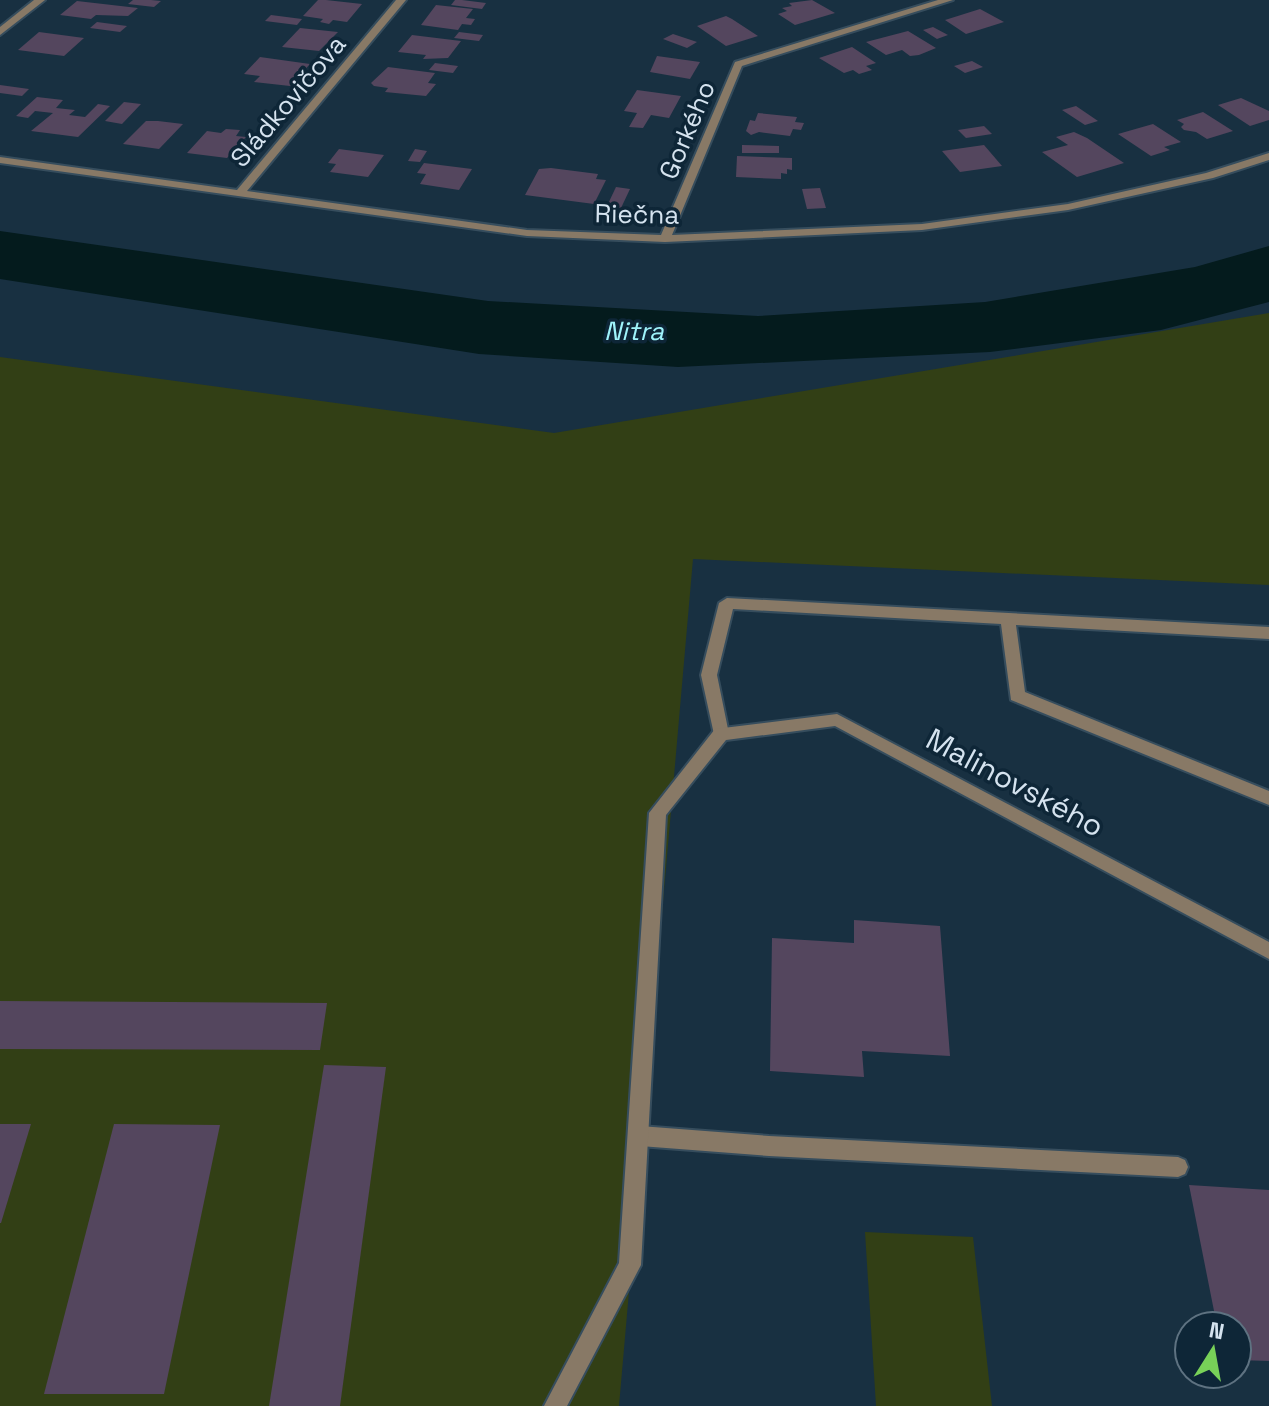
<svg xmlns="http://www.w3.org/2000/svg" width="1269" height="1406" viewBox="0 0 1269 1406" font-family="'Space Grotesk',sans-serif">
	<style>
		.green { fill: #323f15 }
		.water { fill: #041b1d }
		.building { fill: #54465e }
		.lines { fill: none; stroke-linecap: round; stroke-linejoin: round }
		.lane-casing { stroke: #364d5d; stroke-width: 4 }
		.street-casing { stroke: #364d5d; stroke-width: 4 }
		.lane { fill: #887966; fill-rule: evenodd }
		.street { fill: #887966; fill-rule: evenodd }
		.labels { text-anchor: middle; stroke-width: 7; stroke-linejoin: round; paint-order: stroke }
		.far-street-label { font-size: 26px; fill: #d5e3ef; stroke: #0e2637 }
		.far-water-label { font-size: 26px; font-style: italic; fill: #9ff4fb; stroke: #0e2637 }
		.street-label { font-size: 30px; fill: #d5e3ef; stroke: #0e2637 }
	</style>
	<rect width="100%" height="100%" fill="#183041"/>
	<g class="green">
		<path d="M1269,313v272l-576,-26 -74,847h-619v-1049l554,76z"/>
		<path d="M865,1232l108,5 19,169h-116z"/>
	</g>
	<path class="water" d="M0,231l488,70 270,15 227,-14 210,-35 74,-21v56l-108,28 -171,22 -312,15 -199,-13 -479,-75z"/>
	<g class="building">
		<path d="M133,0h18l10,1 -7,6 -26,-3z"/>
		<path d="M318,0h8l36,4 -15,18 -14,-2 -4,4 -9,-2 3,-3 -20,-3z"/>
		<path d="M455,0h7l24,3 -4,6 -31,-4z"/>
		<path d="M812,0l23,13 -40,12 -17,-11 9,-3 -5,-3 10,-2 -3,-3z"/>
		<path d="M77,1l61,7 -10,8 -32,-1 -5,4 -31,-4z"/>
		<path d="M436,5l37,4 -7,9 9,1 -4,6 -9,-1 -4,6 -37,-5z"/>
		<path d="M980,9l24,13 -38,12 -21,-14z"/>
		<path d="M271,15l31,4 -5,6 -32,-4z"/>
		<path d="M726,16l6,3 26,17 -32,10 -29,-20z"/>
		<path d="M97,22l30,4 -7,6 -30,-4z"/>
		<path d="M933,27l15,8 -11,4 -14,-9z"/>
		<path d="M300,28l38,4 -19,19 -37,-4z"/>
		<path d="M908,31l28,17 -17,7 -9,1 -8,-6 -16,5 -20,-13z"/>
		<path d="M39,32l45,6 -20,18 -46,-6z"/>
		<path d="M459,32l24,3 -4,6 -25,-3z"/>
		<path d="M673,34l24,8 -10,6 -24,-9z"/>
		<path d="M412,35l49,6 -13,17 -25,1 3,-4 -28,-3z"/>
		<path d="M852,47l24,16 -10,3 6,4 -13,4 -6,-4 -9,3 -25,-15z"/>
		<path d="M657,56l43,6 -10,17 -40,-7z"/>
		<path d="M260,57l50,7 -20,22 -36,-4 6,-6 -16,-2z"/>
		<path d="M972,61l11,6 -18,6 -11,-7z"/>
		<path d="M435,63l23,3 -5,7 -24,-3z"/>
		<path d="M388,67l47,6 -7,10 8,1 -10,12 -41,-4 3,-4 -14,-2 -3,-3z"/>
		<path d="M0,85l29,4 -7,7 -22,-3z"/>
		<path d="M637,90l44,6 -12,22 -18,-3 -8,13 -14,-1 8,-14 -13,-2z"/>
		<path d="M37,97l26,3 -7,8 19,2 -6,5 16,2 13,-13 12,2 -32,31 -47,-6 22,-18 -18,-2 -7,7 -12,-2z"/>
		<path d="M1241,98l28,13v9l-19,6 -32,-21z"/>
		<path d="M124,102l17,2 -19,20 -17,-3z"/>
		<path d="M1076,106l22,15 -13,4 -23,-15z"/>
		<path d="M1203,112l30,19 -26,8 -11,-7 -12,-2 -3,-3 3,-3 -7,-4z"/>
		<path d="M758,113l39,4 -2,5 9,1 -3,7 -8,-1 -3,7 -31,-4 -8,3 -5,-4 4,-11 5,1z"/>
		<path d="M146,121h12l25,3 -24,25 -36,-5z"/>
		<path d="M1153,124l28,18 -17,5 6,3 -19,6 -33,-22z"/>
		<path d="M984,126l8,8 -26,4 -8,-8z"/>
		<path d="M226,129l14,1 -4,6 10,1 -19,21 -40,-5 20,-22 14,2z"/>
		<path d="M1074,132l13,6 37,25 -47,14 -35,-25 26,-7 -12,-8z"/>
		<path d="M742,145l37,1v7h-37z"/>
		<path d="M984,145l18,21 -42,6 -18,-21z"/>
		<path d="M339,149l45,6 -16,22 -38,-5 6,-8 -8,-1z"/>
		<path d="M415,149l12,2 -7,11 -12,-1z"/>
		<path d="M737,156l55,2v12l-5,-1v5l-6,-1v6l-45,-2z"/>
		<path d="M424,163l48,6 -13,21 -39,-6 6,-10 -9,-1z"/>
		<path d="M551,168l47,6 -2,5 10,1 -12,24 -69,-9 14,-26z"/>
		<path d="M616,187l14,2 -9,19 -14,-2z"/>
		<path d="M820,188l6,20 -19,1 -5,-20z"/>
		<path d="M854,920l86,6 10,130 -88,-5 2,26 -94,-6 2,-133 82,5z"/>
		<path d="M0,1001l327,2 -7,47 -320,-1z"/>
		<path d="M324,1065l62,2 -46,339h-71z"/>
		<path d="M0,1124h31l-30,99h-1z"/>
		<path d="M114,1124l106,1 -56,269h-120z"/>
		<path d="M1189,1185l80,5v171l-32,-1v-34h-20z"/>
	</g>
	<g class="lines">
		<g class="lane-casing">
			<g id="lane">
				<path d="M727,598l542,29v12l-253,-14 9,67 244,99v14l-258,-105 -10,-76 -268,-15 -16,66 12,59 -2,5h-12l-14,-64 18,-72z"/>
				<path d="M640,1126l129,10 409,21 7,3 3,7 -3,7 -7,3 -409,-21 -129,-10 -7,-3 -3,-7 3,-7z"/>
			</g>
		</g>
		<g class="street-casing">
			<g id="street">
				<path d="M34,0h11l-45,35v-8z"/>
				<path d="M396,0h10l-159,191 280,39 134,5 74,-173 203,-62h15l-211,66 -70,169 250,-11 146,-20 138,-31 63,-20v7l-56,18 -145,32 -146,20 -257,12 -138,-6 -527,-73v-6l237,33z"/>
				<path d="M837,714l432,228v17l-434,-233 -109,14 -60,75 -25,450 -74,141h-23l75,-143 30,-450 66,-84z"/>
			</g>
		</g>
		<use href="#lane" class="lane"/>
		<use href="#street" class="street"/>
	</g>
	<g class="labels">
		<g class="far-street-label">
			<text transform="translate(288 101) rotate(-50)" y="9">Sládkovičova</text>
			<text transform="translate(687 130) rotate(-67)" y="9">Gorkého</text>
			<text transform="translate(637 214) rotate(1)" y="9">Riečna</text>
		</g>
		<g class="far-water-label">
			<text x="634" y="340">Nitra</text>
		</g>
		<g class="street-label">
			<text transform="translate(1015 783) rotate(28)" y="10">Malinovského</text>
		</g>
	</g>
	<g transform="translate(1213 1350) rotate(11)"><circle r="38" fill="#0e2637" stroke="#5e7281" stroke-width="2"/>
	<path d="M0-6L14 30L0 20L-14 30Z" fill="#78d158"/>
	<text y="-12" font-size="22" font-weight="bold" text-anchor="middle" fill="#d5e3ef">N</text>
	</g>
</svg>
